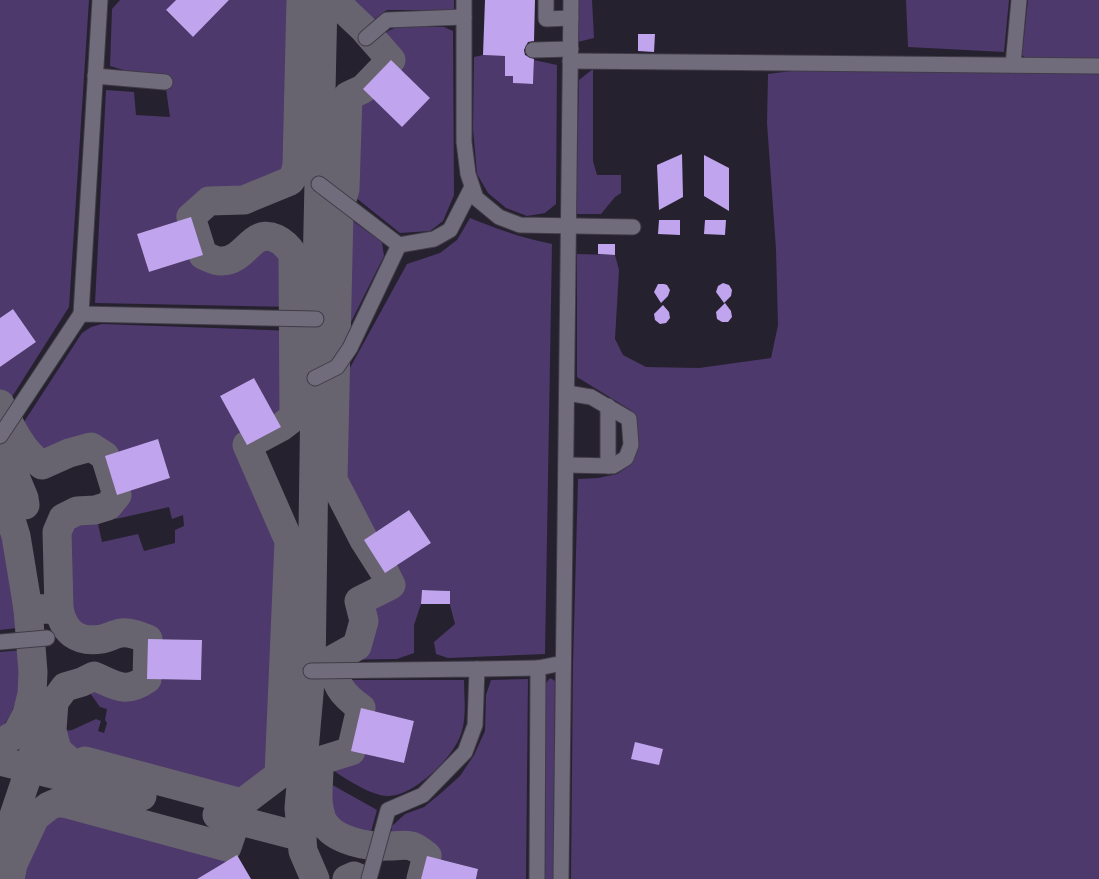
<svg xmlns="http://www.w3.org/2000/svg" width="1099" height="879" viewBox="0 0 1099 879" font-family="'DM Sans',sans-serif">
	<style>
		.green { fill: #4d396b }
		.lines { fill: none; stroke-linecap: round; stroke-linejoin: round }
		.taxiway { stroke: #68646f; stroke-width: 29 }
		.building { fill: #c0a4ee }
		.minor-casing { stroke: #413c47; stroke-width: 17 }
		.minor { stroke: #716c7c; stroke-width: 15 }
	</style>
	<rect width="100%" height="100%" fill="#26212e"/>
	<g class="green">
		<path d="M0,0h89l-20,307 -66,104 -3,-7v-37l36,-25 -23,-33 -13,9z"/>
		<path d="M120,0h56l-10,11 27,26 36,-37h72l-4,165 -2,9 -5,7 -46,19 -35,1 -18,16 -54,17 12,38 54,-17 18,7 20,-8 15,-15 9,-3 10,1 12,7 6,10 1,53 -199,-4 11,-213 28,2 2,23 34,2 -5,-35 -55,-16 2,-57z"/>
		<path d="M339,0h115v10h-67l-24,18 -19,-18z"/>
		<path d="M579,0h13l2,38 -16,4z"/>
		<path d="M906,0h103l-5,52 -96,-5z"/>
		<path d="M1028,0h71v59h-72l-5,-4z"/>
		<path d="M397,27h47l9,4 1,164 -11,26 -13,10 -30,2 -55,-44 3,-93 15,-7 39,37 28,-28 -39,-38 -14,-17 11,-12z"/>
		<path d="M483,55l27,1 -5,12v7l8,1v7l20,1 1,-24 23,5 -1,139 -11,9 -18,3 -21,-8 -18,-15 -11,-19 -4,-45 1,-72z"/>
		<path d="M593,69v92l4,14h24v18l-6,4 -14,17h-25l3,-134z"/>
		<path d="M799,70l300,3v806h-528l2,-215 5,-185 20,-1 19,-4 13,-9 8,-16 -1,-24 -5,-14 -55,-34v-123l38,1 4,15 -4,69 8,16 23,12 53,1 72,-10 7,-33 -2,-76 -9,-126 1,-49z"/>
		<path d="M339,211l43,31 2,14 -47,94z"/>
		<path d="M470,218c27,11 53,20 82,26l-7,410 -97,4 -12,-4 -2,-12 21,-18 -5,-19v-14l-28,-1 -1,14 -7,21v28l-17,6 -65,1 25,-14 7,-25 -5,-20 31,-16 -5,-12 46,-30 -22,-33 -45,30 -31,-60 2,-85 72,-131 33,-11 17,-13z"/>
		<path d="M102,324l192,7v86l-13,10 -27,-49 -34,18 27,49 42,96 -10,234 -37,28 -157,-42c-16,-8 -20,-12 -21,-30l8,-1 24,-11 5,2 -3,10 6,2 3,-10 -2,-3 2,-11 -7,-2 -18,-25 12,-6 24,11h17l12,-8 54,1 1,-40 -54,-1 -15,-5 -13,-1 -17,6 -15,1 -17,-5 -9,-14 -3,-12 -2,-77 6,-14 14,-7 18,-1 7,32 36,-8 6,17 31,-8v-13l9,-4 -1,-11 -11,4 -3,-12 -53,12 -8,-13 9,-11 53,-17 -12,-38 -53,16 -14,-9 -22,6 -27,12 -10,-7 -12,-17v-13l62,-95 9,-6z"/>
		<path d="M0,525l10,37 7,66 -17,2z"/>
		<path d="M22,650c-1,27 -2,59 -22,79v-77z"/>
		<path d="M550,678l5,3 -2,198h-8l1,-196z"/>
		<path d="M528,679l-2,200h-50l2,-10 -51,-13 -9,-7 -10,-5 -18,2 2,-20 13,-12 19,-7 17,-14 19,-17 14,-21 11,-24 1,-36 5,-15z"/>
		<path d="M335,680h129c0,17 3,37 -3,54 -8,24 -47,62 -73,62 -20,0 -52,-24 -69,-35l32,-10 53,12 10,-42 -53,-13 -14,-10z"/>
		<path d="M320,778l57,32 -10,36c-42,-15 -52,-21 -47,-68z"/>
		<path d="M56,803h8l163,44 10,8 -40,24h-187l3,-15 22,-47 7,-6z"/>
	</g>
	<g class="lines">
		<g class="taxiway">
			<path d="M339,0l5,10 19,18 28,32 -28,29 -15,7 -3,93 -6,22 -6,269 31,60 21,33 6,12 -32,16 5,20 -7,25 -25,14c4,25 8,33 29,48l-10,43 -32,10c1,16 -3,32 0,47 1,4 2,12 5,15 11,18 44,24 64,23 20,0 21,-5 39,10l-6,23"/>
			<path d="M0,404c10,22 22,48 42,61l27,-12 22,-6 14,9 12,39 -9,11 -13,4 -18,1 -14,7 -6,14 2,77h-31l-12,-73 -16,-51"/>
			<path d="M0,440l24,58 1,7"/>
			<path d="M0,744l17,-11 10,-19 5,-20 1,-22 -5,-63h31c5,23 18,34 43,30 6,-1 12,-5 19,-6 9,-1 19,3 27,6l-1,40c-22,15 -30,7 -53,-3l-12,6 -17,5 -11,15 -2,28 5,20 18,16 -11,37h-8l-7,3 -14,11 -22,47 -3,15"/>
			<path d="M0,761l142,35"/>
			<path d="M242,803l-157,-42 -10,5 -11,37 163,44 15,-44 37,-28 10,-234 -42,-96 34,-18 13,-10 -1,-163c-8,-12 -24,-25 -39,-13 -10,8 -18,20 -32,20 -6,1 -14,-4 -19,-6l-12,-38 18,-16 35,-1 46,-19 5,-7 2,-9 4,-165"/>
			<path d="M217,815l85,22"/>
			<path d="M4,845l26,-77 13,-60"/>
			<path d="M315,879l-12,-28 -4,-43 12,-137 5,-352 7,-319"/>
			<path d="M347,879l7,-3 7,3"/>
		</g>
	</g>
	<g class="building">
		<path d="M176,0h53l-36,37 -27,-27z"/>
		<path d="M485,0h50l-1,41 -6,1 -4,8 1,5 9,4 -1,25 -20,-1v-7h-8v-20l-22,-1z"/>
		<path d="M638,34h17l-1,18 -16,-1z"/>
		<path d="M391,60l39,38 -28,29 -39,-38z"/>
		<path d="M682,154l1,43 -24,13 -2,-45z"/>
		<path d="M704,155l25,13v43l-25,-15z"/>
		<path d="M191,217l12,38 -54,17 -12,-38z"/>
		<path d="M659,220h21v15l-22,-1z"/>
		<path d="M705,220h21l-1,15 -21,-1z"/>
		<path d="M598,244h17v11l-17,-1z"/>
		<path d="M723,283l6,2 3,5 -1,6 -7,7 -8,-11 2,-6z"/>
		<path d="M658,284h6l3,1 3,5 -2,6 -7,7 -7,-11z"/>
		<path d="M725,303l6,8 1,6 -4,5h-6l-5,-3 -1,-7z"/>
		<path d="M663,305l6,7 1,6 -4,5 -6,1 -5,-4 -1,-6z"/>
		<path d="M13,309l23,33 -36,25v-49z"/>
		<path d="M254,378l27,49 -34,18 -27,-49z"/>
		<path d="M158,439l12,39 -53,17 -12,-39z"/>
		<path d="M409,510l22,33 -46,30 -21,-33z"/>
		<path d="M422,590l28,1v13h-29z"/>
		<path d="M148,639l54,1 -1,40 -54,-1z"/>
		<path d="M361,708l53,13 -10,42 -53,-12z"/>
		<path d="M635,742l28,7 -4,16 -28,-6z"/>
		<path d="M237,855l14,24h-54z"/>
		<path d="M427,856l51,13 -2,10h-55z"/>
	</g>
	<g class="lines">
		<g class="minor-casing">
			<g id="minor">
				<path d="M464,0v142l4,32 8,24 23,19 21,8 113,2"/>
				<path d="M546,0v19l25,-1"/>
				<path d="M366,38l21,-18 77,-3"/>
				<path d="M533,50l38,-1"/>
				<path d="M570,61l529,5"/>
				<path d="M1013,65l6,-65"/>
				<path d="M95,76l70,6"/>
				<path d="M319,184l80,61 35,-6 16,-9 22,-43"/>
				<path d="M81,314l19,-314"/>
				<path d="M315,378l22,-11 13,-19 49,-103"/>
				<path d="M0,436l81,-122 235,5"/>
				<path d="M566,465l47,1 13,-8 5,-13 -2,-26 -38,-22 -24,-4"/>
				<path d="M608,466v-60"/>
				<path d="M0,642l47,-4"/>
				<path d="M477,669l61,-1"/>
				<path d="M311,671l166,-2 -2,56 -10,27 -42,43 -35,15 -19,69"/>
				<path d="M537,879l1,-211 25,-5"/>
				<path d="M561,879l10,-879"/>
			</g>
		</g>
		<use href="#minor" class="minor"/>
	</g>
</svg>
